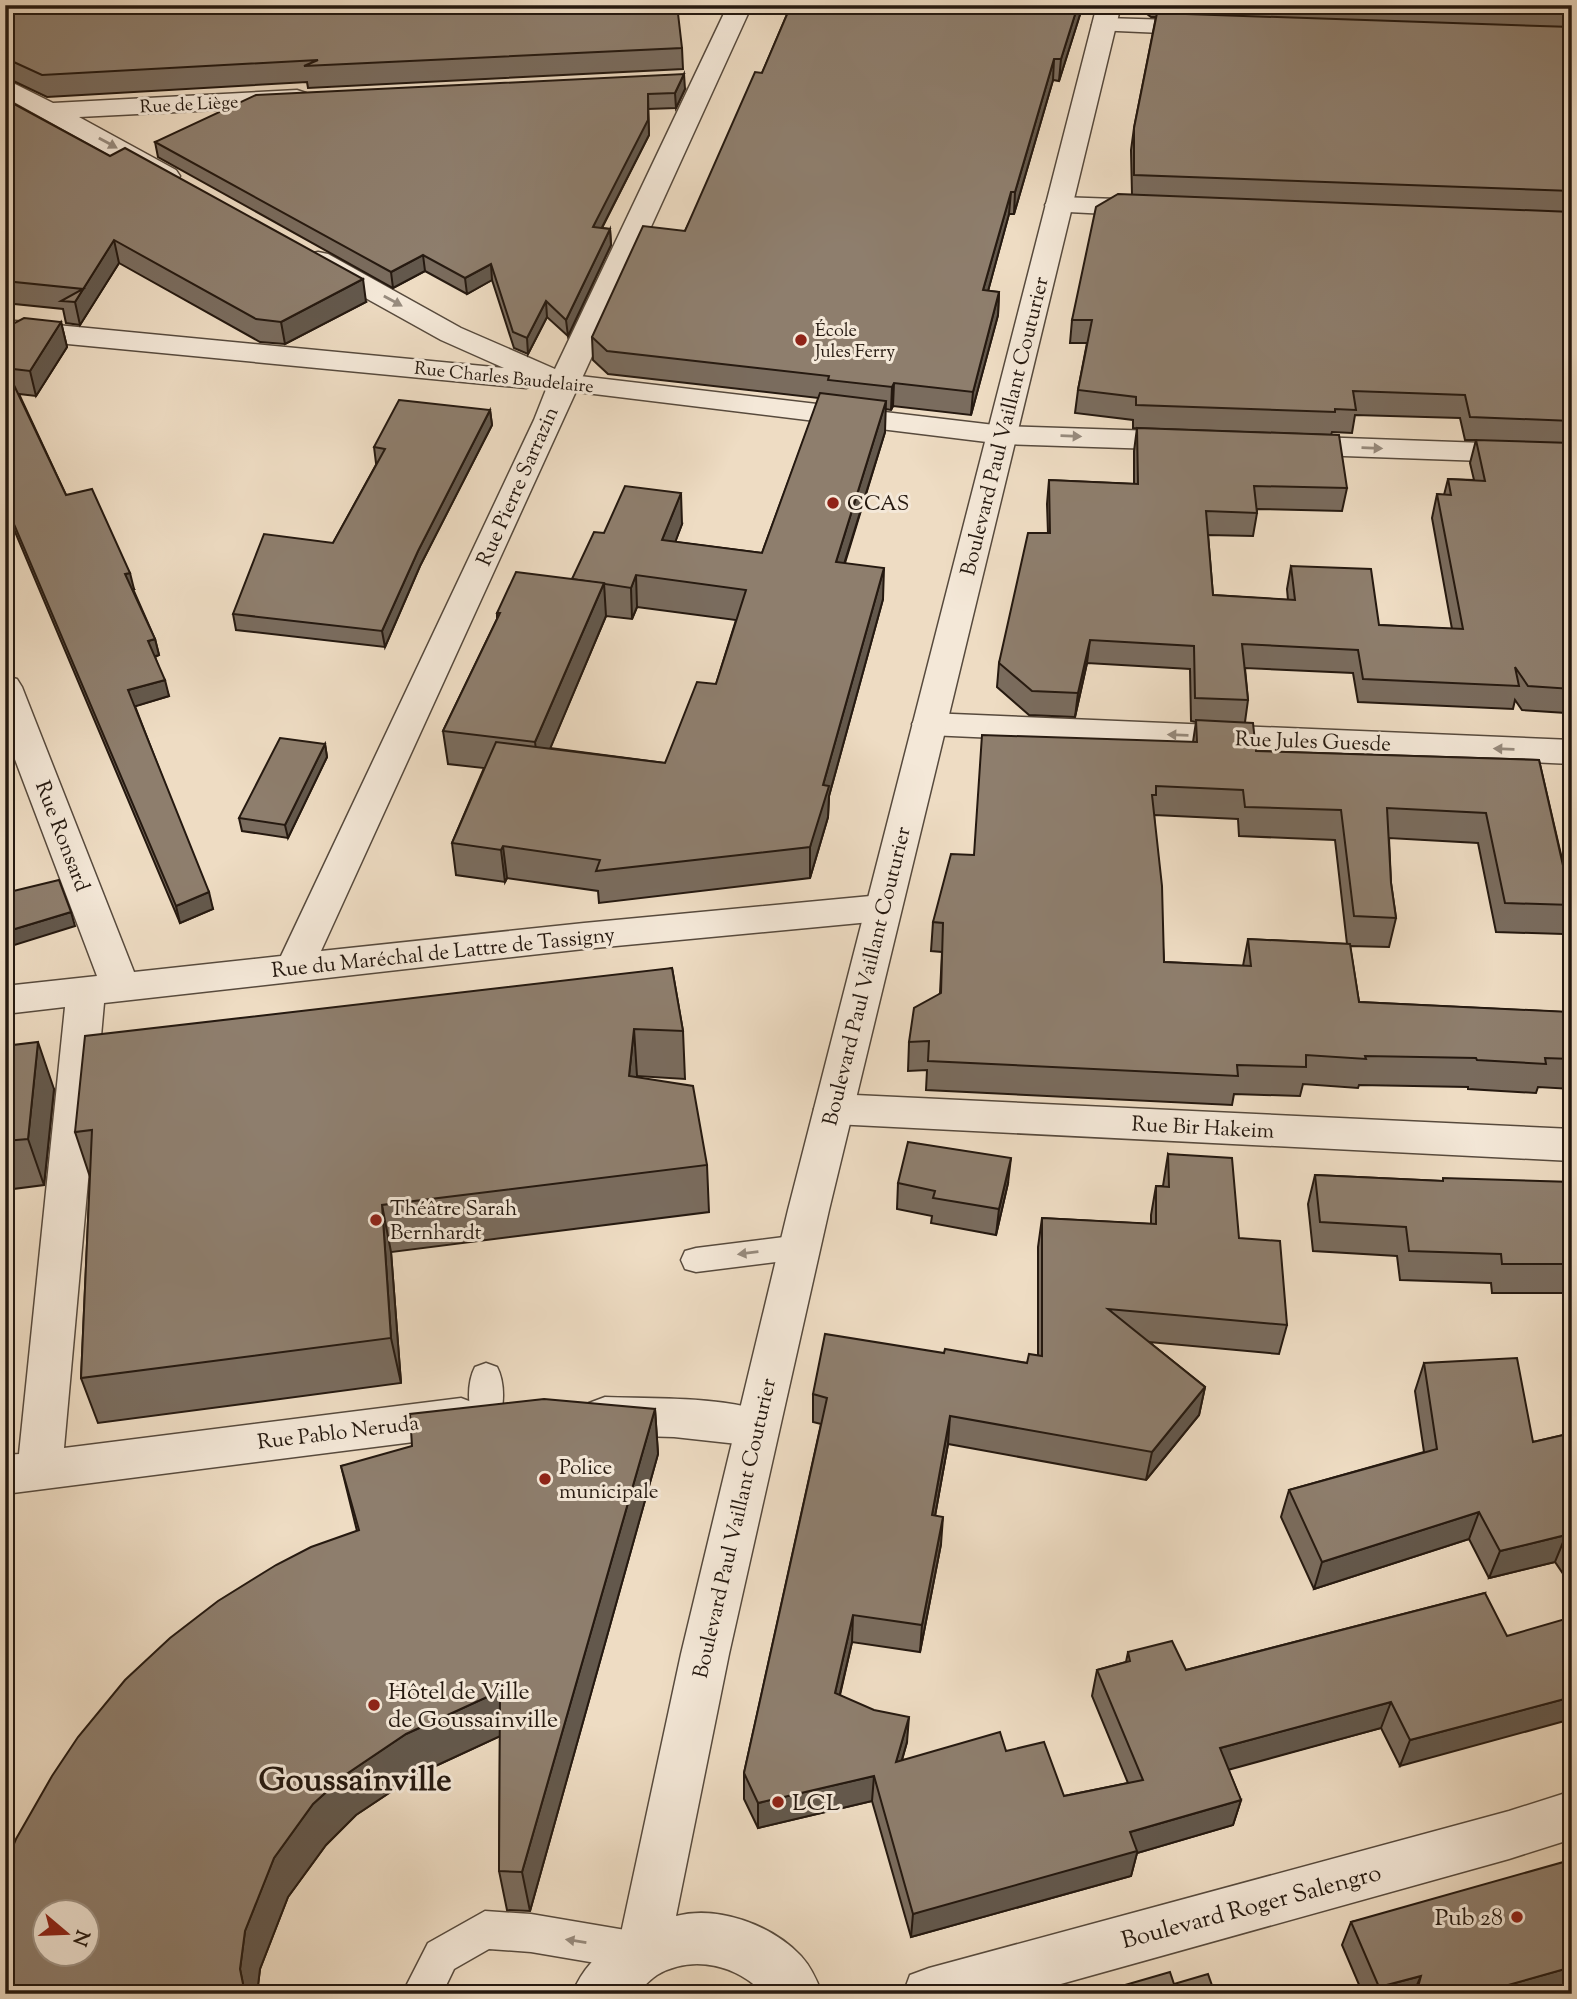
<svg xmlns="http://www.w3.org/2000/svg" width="1577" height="1999" viewBox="0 0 1577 1999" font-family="'Sorts Mill Goudy',serif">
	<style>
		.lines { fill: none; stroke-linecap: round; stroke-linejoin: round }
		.service-casing { stroke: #574a3d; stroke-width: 3 }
		.pedestrian-casing { stroke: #574a3d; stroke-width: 3 }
		.minor-casing { stroke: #574a3d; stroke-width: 3 }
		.tertiary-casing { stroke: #574a3d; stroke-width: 3 }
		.service { fill: #f4e8d8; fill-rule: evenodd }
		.pedestrian { fill: #f4e8d8; fill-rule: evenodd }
		.minor { fill: #f4e8d8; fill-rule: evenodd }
		.tertiary { fill: #f4e8d8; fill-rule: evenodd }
		.wall { fill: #7a6c5e; stroke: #251910; stroke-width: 2; fill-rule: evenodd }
		.shaded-wall { fill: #63584c; stroke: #251910; stroke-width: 2 }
		.building { fill: #8e7e6d; stroke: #251910; stroke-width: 2; fill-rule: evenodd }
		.oneway { fill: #978b7e }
		.poi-dot { fill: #8f2418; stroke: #f4e8d8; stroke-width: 2.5 }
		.labels { text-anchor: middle; stroke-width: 6; stroke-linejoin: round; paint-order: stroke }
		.far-street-label { font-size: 18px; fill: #251910; stroke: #f4e8d8 }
		.far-poi-label { font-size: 18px; fill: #251910; stroke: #f4e8d8; text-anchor: start }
		.street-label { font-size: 21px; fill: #251910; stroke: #f4e8d8 }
		.poi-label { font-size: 21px; fill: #251910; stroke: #f4e8d8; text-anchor: start }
		.near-poi-label { font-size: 24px; fill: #251910; stroke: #f4e8d8; text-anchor: start }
		.near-street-label { font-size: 24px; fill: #251910; stroke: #f4e8d8 }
		.near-district-label { font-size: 33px; font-weight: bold; fill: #251910; stroke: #f4e8d8 }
	</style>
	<rect width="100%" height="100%" fill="#eedcc3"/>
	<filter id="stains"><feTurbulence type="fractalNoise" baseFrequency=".00286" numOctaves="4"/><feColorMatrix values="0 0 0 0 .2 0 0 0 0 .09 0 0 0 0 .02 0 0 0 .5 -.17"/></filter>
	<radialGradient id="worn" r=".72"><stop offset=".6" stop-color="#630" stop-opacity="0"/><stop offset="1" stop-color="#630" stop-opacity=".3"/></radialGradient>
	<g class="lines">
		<g class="service-casing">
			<g id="service">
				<path d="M800,1235l11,3 4,9 -4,9 -11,3 -104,13 -11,-3 -4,-9 4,-9 11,-3z"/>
				<path d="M486,1363l11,4c8,15 8,41 0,57l-11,4 -11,-4c-8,-16 -8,-42 0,-57z"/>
				<path d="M485,1911l46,3 112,19 13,6 6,13 -6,13 -13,6 -112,-19 -42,-3 -35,20 -12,25h-40l26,-51z"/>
			</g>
		</g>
		<g class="pedestrian-casing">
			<path id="pedestrian" d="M563,374l440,52 11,3 4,6 -4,6 -11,3 -450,-55 -5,-6 5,-6z"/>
		</g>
		<g class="minor-casing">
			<g id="minor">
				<path d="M728,5h24l-431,946 263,-28 297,-28 13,4 6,9 -6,9 -13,4 -297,28 -480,54 -40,445 397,-50 16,6 6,13 -6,13 -16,6 -456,58v-39l14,-1 46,-447 -60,7v-28l92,-10 -92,-243v-57l12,3 5,8 112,285 147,-16 253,-536 13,-33 -9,-4 -12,5 -521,-50v-18l499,48 -63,-28 -133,-74 -4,-6 4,-6 10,-2 10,2 133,74 94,41z"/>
				<path d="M1104,18l103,3 9,2 3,5 -3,5 -9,2 -112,-5 -3,-5 3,-5z"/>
				<path d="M5,79l48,24 244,-13 9,3 4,5 -4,5 -9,3 -218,11 97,53 4,6 -4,6 -9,2 -9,-2 -153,-85z"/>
				<path d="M1059,197l87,3 10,2 4,6 -4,6 -10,2 -97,-5 -4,-6 4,-6z"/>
				<path d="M1003,426l183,6 11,3 4,6 -4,6 -11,3 -183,-6 -11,-3 -4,-6 4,-6z"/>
				<path d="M1288,436l284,10v18l-284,-10 -11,-3 -4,-6 4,-6z"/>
				<path d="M929,713l643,27v24l-643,-29 -12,-3 -5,-8 5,-8z"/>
				<path d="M834,1094l738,35v32l-738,-37 -14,-4 -6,-11 6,-11z"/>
				<path d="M605,1397c52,2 118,-1 167,17l6,13 -6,13 -16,6 -82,-9 -69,-2 -16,-6 -6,-13 6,-13z"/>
				<path d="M1572,1791v48l-63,20 -484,135h-122l7,-19 19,-7 580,-157z"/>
			</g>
		</g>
		<g class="tertiary-casing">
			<path id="tertiary" d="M1097,5h24l-292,1205 -100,444 -53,262c42,-11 96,9 125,40 10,11 16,24 21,38h-58c-27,-29 -71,-40 -107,-19 -8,5 -17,17 -26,19 -17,4 -41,0 -59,0 10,-25 26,-41 48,-56l61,-284 107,-444z"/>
		</g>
		<use href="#service" class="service"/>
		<use href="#pedestrian" class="pedestrian"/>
		<use href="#minor" class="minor"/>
		<use href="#tertiary" class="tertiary"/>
	</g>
	<g class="wall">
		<path d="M5,5l677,43 1,21 -375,19 -1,-6 -260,15 -42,-20z"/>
		<path d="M791,5h292l-24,76 -6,-1 -39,134h-5l-21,77 11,1 -1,23 -27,100 -78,-9 -2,4 -6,-1v23l-40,131 38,36 -54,197 -1,21 -18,61 -211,25 -1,-12 -91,-13 -2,4 -49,-7 -4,-32 32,-75 -36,-4 -5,-33 54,-112v-6l75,-34 32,-46 78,-9 -7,18 87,11 57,-155 -211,-24 -15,-14 -1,-23 93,-106 77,-158zM637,607l99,13 -20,64 -51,79 -115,-15 56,-132 26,3z"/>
		<path d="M1135,5h437v733l-6,-25 -44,-3 -7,-10 -2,9 -155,-7 -5,-29 -108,-5 3,32 -3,22 11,29 283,9 33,142v5l-9,27 -67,-2 -18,-89 -89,-5 2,45 5,35 -7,29 -39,-1 9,56 204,10 4,-12h5v89l-34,-2 -2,6 -68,-4v-2l-109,-2 -1,3 -55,-4 -3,12 -66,-2 -2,11 -306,-15 1,-20 -19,1 1,-29 31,-49 2,-41 -11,-1 2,-29 41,-67 219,-113 3,-20 -5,-1 -1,-52 -103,-6 -12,54 -46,-2 -32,-28 2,-24 49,-130 -1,-29 2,-24 85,4v-33l3,-23 210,60 -5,23 -85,-2v4l-4,23 -45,-1 5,60 75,5 -1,-11 4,-23 88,59 73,4 -20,-111 5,-24 7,1 4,-16 26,1 -4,-17 6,-23h-11l-5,-22 -105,-3 -3,18 -20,-1 -1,3 -198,-7v-8l-58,-7 3,-23 9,-47h-17l2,-23 60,-125 -1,-45 3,-22 22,-111h-5zM1154,815l84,4 1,17 96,4 12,104 -99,-5 -5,27 -79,-4z"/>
		<path d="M685,89l-9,19 -28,1 1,26 -47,93 8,1 1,16 -43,91 -21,-19 -19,37 -14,-6 -22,-68 -25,14 -42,-23 -32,17 -235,-131 -3,-15z"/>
		<path d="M5,99l361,203 -81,42 -25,-2 -141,-79 -39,62 -14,-2 -3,-14 -58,-6z"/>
		<path d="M61,322l6,25 -31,49 -17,-2 47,101 68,94h-1l22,50 4,16 -4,2 14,39 -34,10 78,203 -33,14 -175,-415v-180z"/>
		<path d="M490,410l2,15 -72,141 -35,81 -149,-17 -3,-16 100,-71 44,-80h-1l-2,-16z"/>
		<path d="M325,744l2,13 -39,81 -46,-7 -3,-13z"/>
		<path d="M672,968l11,63 2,48 -48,-3v1l70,88 2,47 -318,40 10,131 -303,40 -17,-45 9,-201 -15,-45z"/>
		<path d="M5,1046l49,43 -10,96 -39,5z"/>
		<path d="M1168,1154l71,84 48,87 -8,29 -130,-12 56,45 -6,28 -53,65 -198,-36 -13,72 6,28 -21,108 -68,-10 -12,53 67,47 -5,18 104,-9 58,45 64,-13 -36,-87 5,-26 29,-8 2,-10 58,18 299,-77 -85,173 -19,-38 -153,41 13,31 -8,25 -96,28 -6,23 -220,61 -39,-136 -114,27 -14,-29v-26l77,-349 -8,-2v-28l131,-41 83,10 11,-7v-109l4,-29 109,6v-9l5,-29h7z"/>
		<path d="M1315,1175l127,6 130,1v111h-80l-1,-10 -91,-3 -3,-24 -84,-5 -5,-47z"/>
		<path d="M898,1183h110l-12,52 -65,-12 1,-7 -35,-7z"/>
		<path d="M1424,1363l109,79 39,-9v154l-17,-25 -66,16 -20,-39 -155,50 -33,-72 8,-27 135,-38 -9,-61z"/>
		<path d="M655,1409l3,45 -128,457 -23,-1 -8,-39 1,-135 -84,39 -60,40 -30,30 -38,52 -28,72 -3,25h-252l352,-463 -16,-65z"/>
		<path d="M1572,1870v115l-30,9h-179l-21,-49 9,-23z"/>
	</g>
	<g class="shaded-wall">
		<path d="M1078,5h5l-24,76 2,-22z"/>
		<path d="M1054,59l-1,21 -39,134 1,-22z"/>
		<path d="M684,74l1,15 -9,19 -1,-15z"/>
		<path d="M648,94l1,41 -55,108 -1,-16z"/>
		<path d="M1011,192l-2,22 -27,99 1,-23z"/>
		<path d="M610,229l1,16 -43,91 -2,-16z"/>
		<path d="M114,240l5,23 -39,62 -5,-23z"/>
		<path d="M423,255l2,16 -32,17 -2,-16z"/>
		<path d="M491,264l1,16 -25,14 -2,-16z"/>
		<path d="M363,279l3,23 -81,42 -4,-22z"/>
		<path d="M999,292l-1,23 -27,100 2,-23z"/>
		<path d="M546,301l1,16 -19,37 -1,-16z"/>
		<path d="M61,322l6,25 -31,49 -6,-25z"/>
		<path d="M894,383l-1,23 -2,4 1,-23z"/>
		<path d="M886,401l-1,31 -50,161 1,-31z"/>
		<path d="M490,410l2,15 -72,141 -35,81 -3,-16 36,-80z"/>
		<path d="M681,493l1,31 -18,48 -2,-32z"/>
		<path d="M884,568l-1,31 -54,197 -1,21 -18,61v-31l13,-62z"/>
		<path d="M130,573l4,16 -5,1 -4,-16z"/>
		<path d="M636,575l1,32 -5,12 -1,-31z"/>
		<path d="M604,583l2,33 -67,159 -4,-33z"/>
		<path d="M155,639l4,16 -7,2 -4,-16z"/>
		<path d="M1090,640l-3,23 -12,54 3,-24z"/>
		<path d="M165,680l4,16 -36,11 -5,-17z"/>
		<path d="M325,744l2,13 -39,81 -3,-13z"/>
		<path d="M503,846l4,32 -2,4 -4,-32z"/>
		<path d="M209,892l4,17 -33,14 -4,-17z"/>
		<path d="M71,912l4,14 -70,22v-16z"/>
		<path d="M634,1029l3,47 -5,47 -3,-47z"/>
		<path d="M38,1042l16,47 -10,96 -16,-46z"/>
		<path d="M1011,1158l-3,25 -12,52 3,-26z"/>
		<path d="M382,1205l9,47 10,131 -10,-45z"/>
		<path d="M1205,1387l-6,28 -53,65 6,-28z"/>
		<path d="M655,1409l3,45 -128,457 -8,-39z"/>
		<path d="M950,1416l-2,28 -18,99 2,-28z"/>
		<path d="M1479,1512l-10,27 -155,50 8,-27z"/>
		<path d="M943,1517l-2,27 -21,108 2,-27z"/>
		<path d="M1566,1535l-11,27 -66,16 11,-27z"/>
		<path d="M853,1615l-1,27 -18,77 1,-26z"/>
		<path d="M500,1691l7,42 -91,42 -60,40 -30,30 -38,52 -28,72 -3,25h-12l-5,-25 5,-38 29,-73 39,-54 32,-29 61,-41z"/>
		<path d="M1572,1697v22l-172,47 10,-26z"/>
		<path d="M1391,1702l-10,26 -168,46 7,-26z"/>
		<path d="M909,1717l-2,25 -13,45 2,-25z"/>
		<path d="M874,1776l-2,25 -114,27v-25z"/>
		<path d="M1241,1800l-8,25 -96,28 -6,23 -220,61 2,-23 217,-82z"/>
		<path d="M1572,1967v18l-30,9h-66z"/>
		<path d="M1421,1976l-8,18h-37l3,-7z"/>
	</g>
	<g class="building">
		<path d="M5,5h672l5,43 -378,18 14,-6 -276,15 -37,-17z"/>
		<path d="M791,5h287l-17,54h-7l-39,133h-4l-28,98 16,2 -26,100 -79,-9 -2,4 -64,-7 1,-4 -222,-25 -15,-14 51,-111 42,5 70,-159 7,1z"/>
		<path d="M1476,5h96v3z"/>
		<path d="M1157,13l415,14v164l-438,-16v-47z"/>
		<path d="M684,74l-9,19 -27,1v26l-55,107 17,2 -44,91 -20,-19 -19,37 -14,-6 -22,-68 -26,14 -42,-23 -32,17 -236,-130 101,-47z"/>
		<path d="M5,99l105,57 15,-8 238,131 -82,43 -25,-3 -142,-79 -39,62 -14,-1 22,-12 -78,-8z"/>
		<path d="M1118,194l454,18v209l-102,-4 -5,-22 -112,-4 3,19 -21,-1v3l-199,-7v-8l-58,-7 14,-70h-20l24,-113z"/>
		<path d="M24,318l37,4 -31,49 -25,-3v-40z"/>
		<path d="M12,381l54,114 26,-6 38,84 -5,1 30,65 -7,2 17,39 -37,10 81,202 -33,14 -171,-403v-117z"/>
		<path d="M820,393l66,8 -50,161 48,6 -61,217 6,1 -19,61 -214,24 4,-11 -97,-14 -2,4 -49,-7 44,-101 169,21 32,-81 19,2 30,-94 -110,-15 -5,13 -59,-9 22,-47 10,1 21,-47 56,7 -19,47 100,13z"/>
		<path d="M399,400l91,10 -72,141 -36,80 -149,-17 31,-80 69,9 52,-94 -11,-2z"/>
		<path d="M1137,428l202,7 8,53 -93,-2 3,27 -51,-2 7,84 82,5 -4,-34 80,3 8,56 84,4 -26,-135 14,1 -3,-16 37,2 -9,-41 96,3v246l-44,-3 -13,-19 4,19 -156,-7 -5,-29 -116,-6 6,56 -53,-2 -1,-52 -104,-6 -12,53 -46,-2 -33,-28 29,-130h22l-1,-53 89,4z"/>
		<path d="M516,572l88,11 -69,159 -92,-11 57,-118h-3z"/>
		<path d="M1196,720l57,3 3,28 283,9 33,145 -67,-2 -19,-90 -99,-5 4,75 5,35 -42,-2 -13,-106 -96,-3 -2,-17 -87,-4v9h-4l10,91 2,76 87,4 -3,-27 102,5 9,58 210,10 -2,-12h5v59l-27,-1 1,6 -69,-4 -1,-2 -111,-2 1,3 -60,-4v12l-69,-2 1,11 -310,-15 1,-20 -20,1 5,-34 27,-15 2,-70 -10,-1 18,-68 23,1 8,-120 215,7z"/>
		<path d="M280,738l45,6 -40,81 -46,-7z"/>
		<path d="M59,880l12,32 -66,20v-39z"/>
		<path d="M672,968l11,63 -49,-2 -5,47 64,10 14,79 -325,40 9,133 -310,40 11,-248 -17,2 10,-96z"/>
		<path d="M38,1042l-10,97 -23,2v-95z"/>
		<path d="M908,1142l103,16 -12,51 -66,-11 2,-7 -37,-8z"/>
		<path d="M1168,1154l64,4 7,80 41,3 7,84 -179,-16 97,78 -53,65 -202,-36 -18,99 11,2 -21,108 -69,-10 -18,78 39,17 35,7 -13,45 104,-30 6,19 38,-9 20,54 79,-16 -46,-110 33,-9 -2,-9 44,-11 14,29 299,-77 22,43 65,-19v80l-162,43 -19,-38 -171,46 21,52 -111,32 7,19 -224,63 -39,-138 -116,27 -14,-30 83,-375 -14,-4 12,-60 119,19 1,-4 82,14 2,-9 13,2v-138l114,6v-38l13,1z"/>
		<path d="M1315,1175l128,6v-3l129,4v82h-70l-1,-10 -92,-3 -3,-24 -86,-5z"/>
		<path d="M1517,1358l16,84 39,-9v110l-6,-8 -66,16 -21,-39 -157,50 -33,-72 148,-41 -13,-86z"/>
		<path d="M544,1399l111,10 -133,463 -23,-1 1,-180 -94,43 -61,41 -32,29 -39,54 -29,73 -5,38 5,25h-240v-129l11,-26 36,-63 26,-39 47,-57 45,-42 48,-37 58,-36 35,-18 48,-17 -18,-64 71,-20 -2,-32zM46,1912h42v42h-42z"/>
		<path d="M1567,1861l5,9v97l-96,27h-60l5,-18 -42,11 -28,-65z"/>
		<path d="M1170,1972l4,12 34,-10 7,20h-121z"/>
	</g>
	<defs><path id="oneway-solid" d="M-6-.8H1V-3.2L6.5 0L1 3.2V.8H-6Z" transform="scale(1.75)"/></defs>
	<g class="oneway">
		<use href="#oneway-solid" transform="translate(108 143) rotate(29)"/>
		<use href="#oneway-solid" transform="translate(393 301) rotate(29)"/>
		<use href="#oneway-solid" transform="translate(1071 436) rotate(2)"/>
		<use href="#oneway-solid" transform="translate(1372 448) rotate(2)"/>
		<use href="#oneway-solid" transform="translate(1178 735) rotate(-178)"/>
		<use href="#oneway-solid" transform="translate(1504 749) rotate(-178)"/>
		<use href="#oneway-solid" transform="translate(748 1253) rotate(173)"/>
		<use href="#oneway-solid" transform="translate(576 1941) rotate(-171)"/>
	</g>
	<g class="poi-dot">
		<circle cx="801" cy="340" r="7"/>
		<circle cx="833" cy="503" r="7"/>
		<circle cx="376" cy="1220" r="7"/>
		<circle cx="545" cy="1479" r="7"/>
		<circle cx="374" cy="1705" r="7"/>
		<circle cx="778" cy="1802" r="7"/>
		<circle cx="1517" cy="1917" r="7"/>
	</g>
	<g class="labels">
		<g class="far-street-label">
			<text transform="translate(189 104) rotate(-3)" y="6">Rue de Liège</text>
			<text transform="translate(504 377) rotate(6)" y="6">Rue Charles Baudelaire</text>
		</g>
		<g class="far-poi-label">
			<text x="815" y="336">École<tspan x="815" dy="21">Jules Ferry</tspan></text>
		</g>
		<g class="street-label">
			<text transform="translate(1004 426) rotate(-76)" y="7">Boulevard Paul Vaillant Couturier</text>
			<text transform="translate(517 486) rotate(-66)" y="7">Rue Pierre Sarrazin</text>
			<text transform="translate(1313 741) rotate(2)" y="7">Rue Jules Guesde</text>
			<text transform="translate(63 836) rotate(69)" y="7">Rue Ronsard</text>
			<text transform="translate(443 952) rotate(-6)" y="7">Rue du Maréchal de Lattre de Tassigny</text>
			<text transform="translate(866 976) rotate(-76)" y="7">Boulevard Paul Vaillant Couturier</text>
			<text transform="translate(1203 1127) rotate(3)" y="7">Rue Bir Hakeim</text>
			<text transform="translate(338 1432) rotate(-7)" y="7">Rue Pablo Neruda</text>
			<text transform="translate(734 1528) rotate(-77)" y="7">Boulevard Paul Vaillant Couturier</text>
		</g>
		<g class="poi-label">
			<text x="847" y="510">CCAS</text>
			<text x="390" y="1215">Théâtre Sarah<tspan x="390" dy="24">Bernhardt</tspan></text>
			<text x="559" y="1474">Police<tspan x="559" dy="24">municipale</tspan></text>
		</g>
		<g class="near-poi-label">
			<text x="388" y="1699">Hôtel de Ville<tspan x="388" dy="28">de Goussainville</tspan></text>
			<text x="792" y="1810">LCL</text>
			<text x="1503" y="1925" text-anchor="end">Pub 28</text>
		</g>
		<g class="near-street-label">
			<text transform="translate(1251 1906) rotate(-15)" y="8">Boulevard Roger Salengro</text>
		</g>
		<g class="near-district-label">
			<text x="355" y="1790">Goussainville</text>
		</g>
	</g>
	<rect width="1577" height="1999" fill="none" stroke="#eedcc3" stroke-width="28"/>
	<rect x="7" y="7" width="1563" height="1985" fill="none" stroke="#251910" stroke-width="3.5"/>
	<rect x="14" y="14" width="1549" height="1971" fill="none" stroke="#251910" stroke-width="2"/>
	<g transform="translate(66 1933) rotate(109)"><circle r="33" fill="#f4e8d8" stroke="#a19588" stroke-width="2"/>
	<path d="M0-5L12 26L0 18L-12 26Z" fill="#8f2418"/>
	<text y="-10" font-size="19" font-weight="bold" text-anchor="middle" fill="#251910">N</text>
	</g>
	<rect width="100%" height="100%" filter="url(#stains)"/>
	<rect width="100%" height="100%" fill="url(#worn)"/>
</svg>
